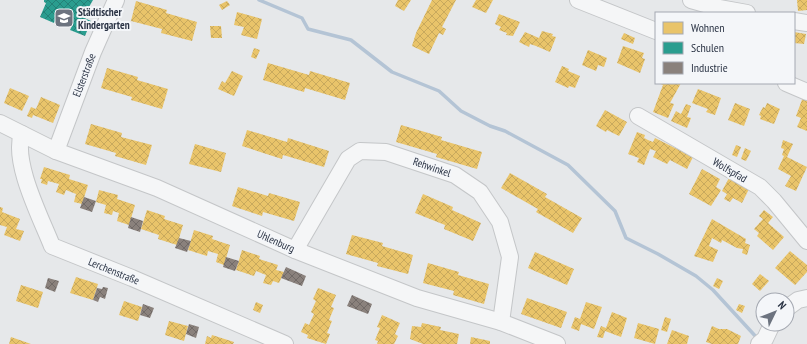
<svg xmlns="http://www.w3.org/2000/svg" width="807" height="344" viewBox="0 0 807 344" font-family="'PT Sans Narrow',sans-serif">
	<style>
		.homes { fill: url(#homes-cross-hatch) }
		.schools { fill: url(#schools-cross-hatch) }
		.industry { fill: url(#industry-cross-hatch) }
		.lines { fill: none; stroke-linecap: round; stroke-linejoin: round }
		.stream { stroke: #b4c4d5; stroke-width: 3.5 }
		.minor-casing { stroke: #c4c6c8; stroke-width: 18 }
		.minor { stroke: #f5f6f7; stroke-width: 16 }
		.labels { text-anchor: middle; stroke-width: 4; stroke-linejoin: round; paint-order: stroke }
		.poi-label { font-size: 11px; font-weight: bold; fill: #2b3445; stroke: #f4f6f9; text-anchor: start }
		.street-label { font-size: 11px; fill: #2b3445; stroke: #f4f6f9 }
	</style>
	<defs>
		<pattern id="homes-cross-hatch" width="8" height="8" patternUnits="userSpaceOnUse"><rect width="8" height="8" fill="#e9c46a"/><path d="M0 0l8 8M0 8l8-8" fill="none" stroke="#c8a95d"/></pattern>
		<pattern id="schools-cross-hatch" width="8" height="8" patternUnits="userSpaceOnUse"><rect width="8" height="8" fill="#2a9d8f"/><path d="M0 0l8 8M0 8l8-8" fill="none" stroke="#248177"/></pattern>
		<pattern id="industry-cross-hatch" width="8" height="8" patternUnits="userSpaceOnUse"><rect width="8" height="8" fill="#8a817c"/><path d="M0 0l8 8M0 8l8-8" fill="none" stroke="#716a67"/></pattern>
	</defs>
	<rect width="100%" height="100%" fill="#e6e8ea"/>
	<g class="homes">
		<path d="M398,0h13l-7,11 -9,-5z"/>
		<path d="M432,0h24l-14,27 4,2 -3,6 -4,-2 -10,21 -17,-8 4,-13z"/>
		<path d="M476,0h17l-7,13 -14,-6z"/>
		<path d="M797,0h10v10l-9,1z"/>
		<path d="M136,1l31,9 -1,3 31,9 -5,19 -31,-8 1,-4 -31,-8z"/>
		<path d="M227,1l3,4 -8,5 -3,-5z"/>
		<path d="M237,12l25,7 -5,20 -16,-4 3,-8 -10,-2z"/>
		<path d="M499,14l21,8 -7,14 -7,-1 1,-2 -8,-3 2,-3 -6,-3z"/>
		<path d="M210,26h11l1,12h-11z"/>
		<path d="M542,31l11,3 -1,2 4,1 -6,15 -14,-6 -6,-2 -1,3 -10,-5 6,-10 14,6z"/>
		<path d="M794,32l12,2 -2,10 -10,-1z"/>
		<path d="M624,33l11,5 -2,6 -12,-5z"/>
		<path d="M623,46l21,7 -2,5 3,1 -5,14 -23,-10z"/>
		<path d="M254,48l6,2 -4,9 -5,-2z"/>
		<path d="M588,50l19,8 -3,9 -6,-2 -2,6 -14,-6z"/>
		<path d="M268,63l41,12 1,-4 40,12 -5,17 -40,-12 -1,4 -41,-12z"/>
		<path d="M562,66l7,3 -1,2 12,5 -5,12 -6,-2 -1,2 -13,-6z"/>
		<path d="M107,68l31,9 -1,3 31,9 -6,20 -31,-9 1,-3 -31,-9z"/>
		<path d="M232,71l11,5 -9,20 -16,-7 4,-8 3,2z"/>
		<path d="M658,83h23l-11,20 4,1 -6,14 -15,-6 10,-27z"/>
		<path d="M10,88l19,8 -7,15 -18,-8z"/>
		<path d="M698,89l23,9 -6,17 -9,-3 2,-3 -16,-6z"/>
		<path d="M41,97l19,8 -7,18 -20,-8 -1,3 -5,-2 4,-9 5,2z"/>
		<path d="M803,97l4,1v33l-10,-4 4,-9 -5,-2z"/>
		<path d="M735,103l15,6 -6,17 -16,-6z"/>
		<path d="M767,103l13,6 -6,15 -14,-5 1,-3 -2,-1 4,-8 2,1z"/>
		<path d="M686,104l5,2 -4,11 4,1 -4,10 -16,-7 5,-10 5,3z"/>
		<path d="M605,110l22,12 -8,14 -12,-6 -1,2 -10,-6z"/>
		<path d="M91,124l31,9 -1,4 31,8 -6,20 -31,-9 1,-3 -31,-9z"/>
		<path d="M401,125l41,12 -1,3 41,12 -5,17 -41,-12 1,-3 -41,-12z"/>
		<path d="M247,130l40,12 1,-4 41,13 -5,16 -41,-12 -1,4 -40,-13z"/>
		<path d="M637,132l8,3 -1,3 4,2 5,2 2,-4 38,19 -6,12 -17,-9 -3,4 -14,-7 3,-6 -6,-2 -6,16 -7,-3 2,-4 -11,-4z"/>
		<path d="M783,140l10,4 -6,13 20,10 -11,24 -11,-5 6,-10 -13,-7 6,-13 -2,-1 2,-6 -3,-1z"/>
		<path d="M195,144l31,9 -5,19 -32,-8z"/>
		<path d="M736,145l5,2 -4,10 -5,-2z"/>
		<path d="M745,148l6,3 -5,10 -5,-2z"/>
		<path d="M44,167l26,8 -1,4 19,6 -6,19 -8,-2 2,-8 -10,-4 -2,5 -8,-3 3,-8 -11,-3 -1,4 -6,-2 1,-4h-2z"/>
		<path d="M702,169l18,10 -4,8 5,3 -10,16 -22,-12z"/>
		<path d="M510,173l37,21 -2,3 37,21 -9,15 -37,-21 2,-3 -37,-21z"/>
		<path d="M730,176l20,11 -8,16 -9,-5 -3,4 -6,-3 3,-5 -5,-3z"/>
		<path d="M238,187l30,9 1,-3 31,9 -6,19 -31,-9 -1,4 -30,-10z"/>
		<path d="M99,190l19,5 -1,4 18,6 -6,20 -12,-4 2,-8 -6,-2 -1,4 -8,-2 2,-8 -10,-3z"/>
		<path d="M423,194l30,13 -1,3 29,13 -8,18 -29,-12 1,-4 -30,-12z"/>
		<path d="M0,207l3,1 -1,4 18,7 -4,10 8,2 -4,10 -16,-6 3,-8 -7,-2z"/>
		<path d="M147,210l18,6 -1,3 19,6 -6,20 -19,-6 1,-4 -18,-6z"/>
		<path d="M764,210l9,7 -5,6 16,14 -11,13 -16,-14 2,-3 -5,-4 9,-10 -4,-3z"/>
		<path d="M712,219l34,20 -1,4 5,2 -3,10 -5,-2 1,-4 -6,-1 -15,-8 -1,3 -9,-5 -3,8 9,4 -5,12 -19,-6z"/>
		<path d="M194,230l19,6 -1,3 18,6 -6,20 -8,-3 2,-8 -10,-3 -1,5 -19,-6z"/>
		<path d="M352,235l31,8 -1,3 31,9 -5,19 -31,-8 1,-3 -32,-9z"/>
		<path d="M242,250l18,6 -1,3 19,6 -2,5 8,2 -5,11 -6,-2 -2,4 -8,-2 3,-8 -10,-4 -2,5 -18,-6z"/>
		<path d="M790,251l17,14v7l-12,13 -20,-17z"/>
		<path d="M535,252l39,17 -7,16 -39,-17z"/>
		<path d="M428,263l31,9 -1,3 31,9 -5,20 -31,-9 1,-4 -31,-8z"/>
		<path d="M760,274l9,7 -9,10 -8,-7z"/>
		<path d="M76,277l22,7 -5,16 -23,-7z"/>
		<path d="M717,278l6,3 -4,8 -6,-3z"/>
		<path d="M21,285l22,7 -5,16 -22,-7z"/>
		<path d="M318,288l18,7 -5,12 3,1 -5,12 3,1 -5,12 3,1 -4,10 -19,-6 1,-3 -7,-3 4,-9 4,2 5,-11 -3,-2 5,-11 -3,-2z"/>
		<path d="M527,298l40,14 -6,16 -40,-14z"/>
		<path d="M124,301l18,6 -4,14 -19,-6z"/>
		<path d="M256,302l7,3 -3,8 -7,-3z"/>
		<path d="M586,302l16,5 -8,22 -13,-5 -2,7 -8,-3 4,-11 5,2z"/>
		<path d="M739,304l6,2 -3,7 -6,-3z"/>
		<path d="M612,312l15,6 -6,19 -16,-6 -2,7 -6,-1 4,-11 5,2z"/>
		<path d="M382,315l18,8 -5,11 3,2 -4,8h-17l1,-3 -3,-1 5,-12 -3,-1z"/>
		<path d="M665,317l6,2 -4,13 -6,-2z"/>
		<path d="M169,321l19,5 -4,15 -19,-6z"/>
		<path d="M422,323l19,4 -1,3 19,4 -2,10h-34l-13,-5 2,-13 9,1z"/>
		<path d="M638,323l21,6 -4,15 -21,-6z"/>
		<path d="M712,326l7,3h8l14,7 -3,8h-26l-6,-2z"/>
		<path d="M672,330l17,6 -2,8h-20z"/>
		<path d="M212,335l22,7 -1,2h-28l2,-8 4,2z"/>
		<path d="M11,337l20,7h-22z"/>
		<path d="M471,337l19,4v3h-20z"/>
	</g>
	<path class="schools" d="M44,0h49l-8,14 -4,-2 -1,4 11,5 -6,15 -15,-6 2,-4 -16,-7 -2,4 -14,-6 6,-14 -2,-1z"/>
	<g class="industry">
		<path d="M84,197l12,4 -4,11 -12,-4z"/>
		<path d="M131,217l12,4 -3,11 -12,-4z"/>
		<path d="M179,238l12,3 -4,11 -12,-4z"/>
		<path d="M226,257l13,4 -4,10 -12,-4z"/>
		<path d="M286,267l20,9 -4,10 -21,-8z"/>
		<path d="M48,278l11,3 -4,11 -10,-4z"/>
		<path d="M103,287l5,1 -3,11 -5,-2 -2,5 -5,-2 4,-12 5,1z"/>
		<path d="M352,295l20,9 -4,10 -21,-8z"/>
		<path d="M143,304l11,4 -4,10 -10,-3z"/>
		<path d="M189,324l10,3 -3,11 -10,-4z"/>
	</g>
	<g class="lines">
		<path class="stream" d="M259,0l43,18 6,11 43,11 41,32 47,19 22,20 29,15 15,5 63,34 47,46 11,27 32,16 38,22 17,14 45,49"/>
		<g class="minor-casing">
			<g id="minor">
				<path d="M578,0l78,31"/>
				<path d="M691,0l28,8 28,5"/>
				<path d="M794,21l13,2"/>
				<path d="M786,83l21,9"/>
				<path d="M638,116l122,71 14,14 33,40"/>
				<path d="M0,123l56,28 101,37 138,62 122,48 84,24 56,22"/>
				<path d="M22,134c-10,28 19,84 30,112l80,32 153,66"/>
				<path d="M56,151l37,-99 23,-52"/>
				<path d="M295,250l53,-91 12,-8 26,1 69,23 25,17 20,30 10,35 -9,65"/>
				<path d="M787,308l11,-8 9,-2"/>
				<path d="M759,344l6,-5 7,-15"/>
			</g>
		</g>
		<use href="#minor" class="minor"/>
	</g>
	<defs>
		<g id="school-square" transform="scale(1)"><rect x="-9" y="-9" width="18" height="18" rx="4" fill="#6c737f" stroke="#f4f6f9"/><path d="M0-5L7-2L0 1L-7-2ZM-4 1L0 2.5L4 1V4Q0 6-4 4Z" fill="#fff"/></g>
	</defs>
	<g fill-rule="evenodd">
		<use href="#school-square" x="64" y="18"/>
	</g>
	<g class="labels">
		<g class="poi-label">
			<text x="78" y="16">Städtischer<tspan x="78" dy="13">Kindergarten</tspan></text>
		</g>
		<g class="street-label">
			<text transform="translate(84 75) rotate(-69)" y="4">Elsterstraße</text>
			<text transform="translate(432 167) rotate(19)" y="4">Rehwinkel</text>
			<text transform="translate(730 170) rotate(30)" y="4">Wolfspfad</text>
			<text transform="translate(276 241) rotate(24)" y="4">Uhlenburg</text>
			<text transform="translate(114 271) rotate(22)" y="4">Lerchenstraße</text>
		</g>
	</g>
	<rect x="655" y="12" width="140" height="72" fill="#f4f6f9" stroke="#a4a8b1"/>
	<rect x="663" y="22" width="20" height="12" fill="#e9c46a" stroke="#a4a8b1"/>
	<text x="691" y="32" font-size="12" fill="#2b3445">Wohnen</text>
	<rect x="663" y="42" width="20" height="12" fill="#2a9d8f" stroke="#a4a8b1"/>
	<text x="691" y="52" font-size="12" fill="#2b3445">Schulen</text>
	<rect x="663" y="62" width="20" height="12" fill="#8a817c" stroke="#a4a8b1"/>
	<text x="691" y="72" font-size="12" fill="#2b3445">Industrie</text>
	<g transform="translate(775 312) rotate(47)"><circle r="19" fill="#f4f6f9" stroke="#a4a8b1"/>
	<path d="M0-3L7 15L0 10L-7 15Z" fill="#6c737f"/>
	<text y="-6" font-size="11" font-weight="bold" text-anchor="middle" fill="#2b3445">N</text>
	</g>
</svg>
